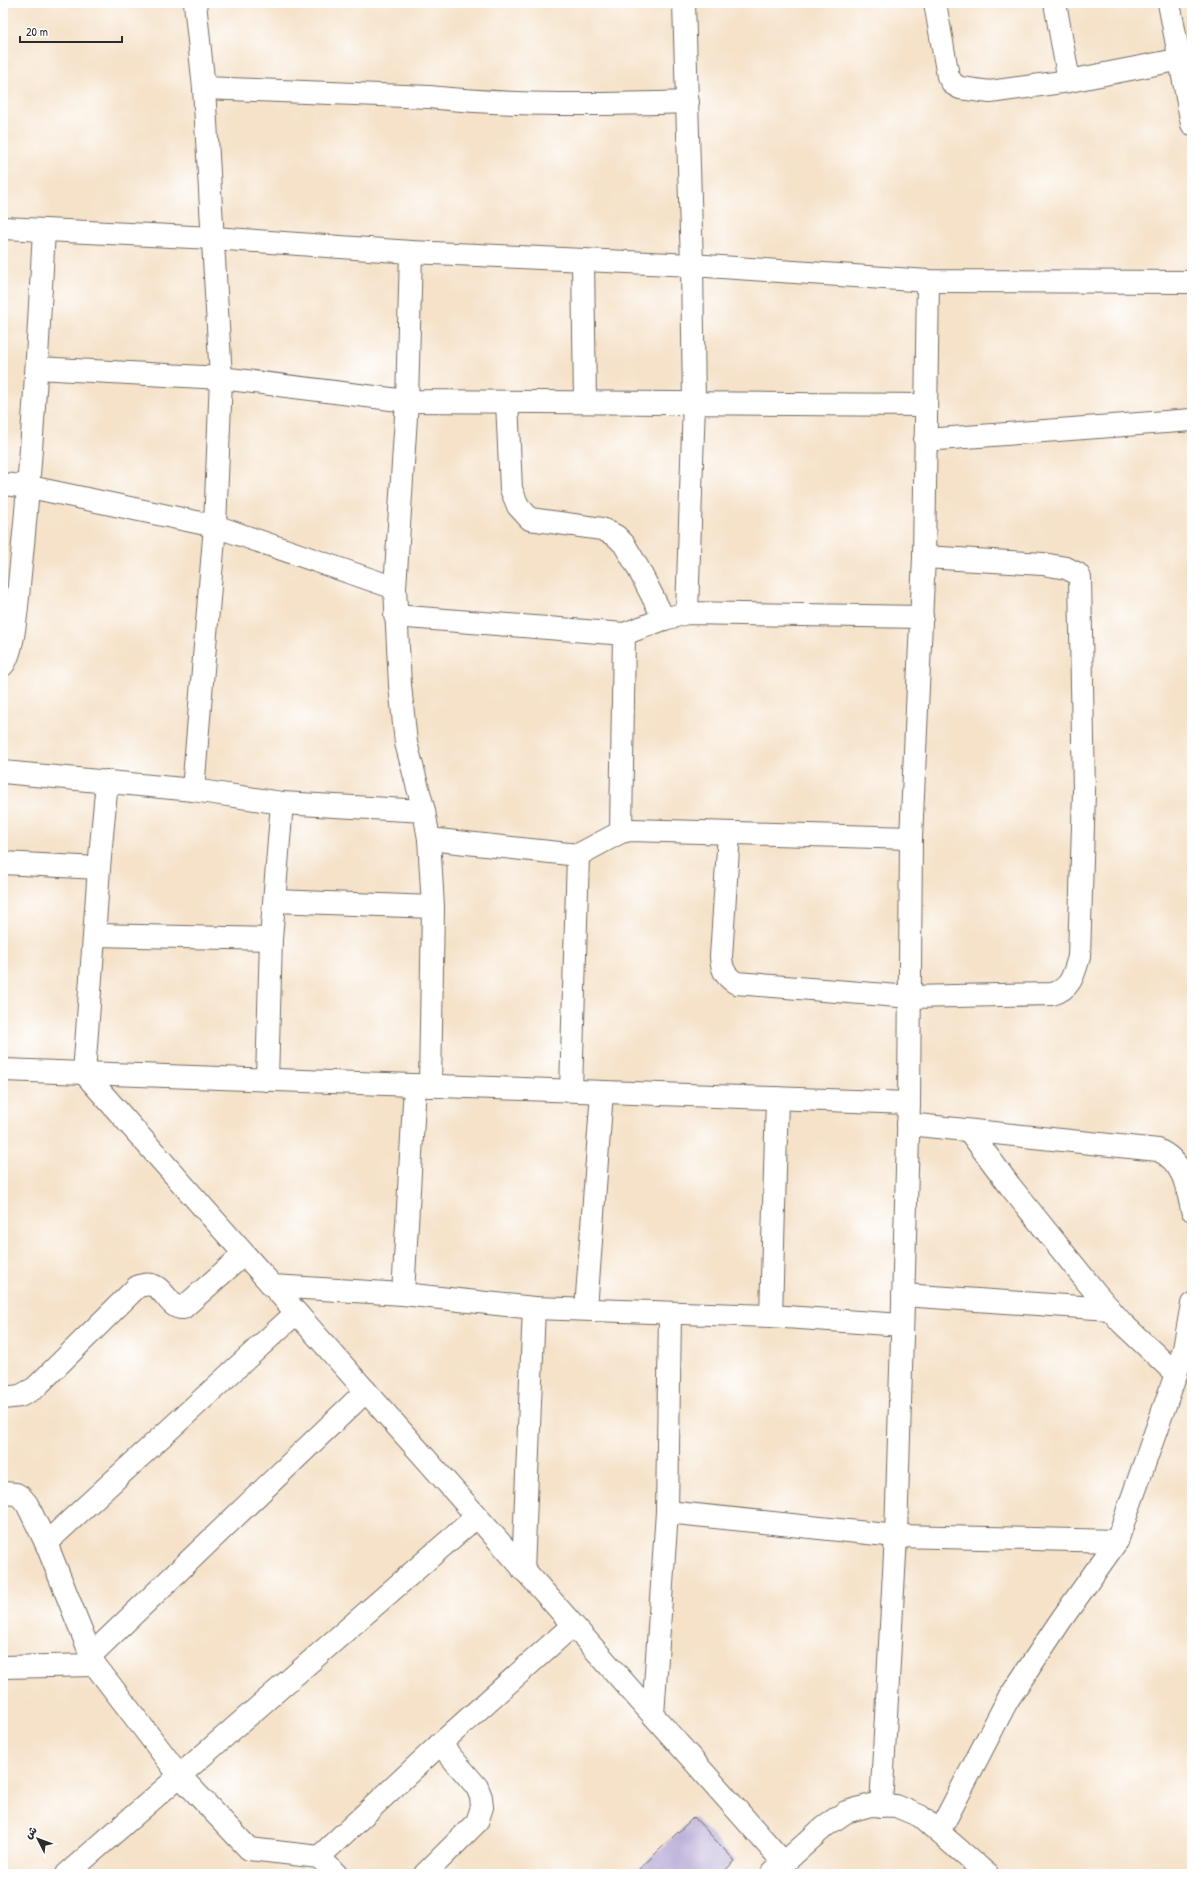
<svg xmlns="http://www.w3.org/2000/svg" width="1195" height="1877" viewBox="0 0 1195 1877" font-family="'Patrick Hand','Playpen Sans Arabic',sans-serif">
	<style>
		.building { fill: #b0a2d1 }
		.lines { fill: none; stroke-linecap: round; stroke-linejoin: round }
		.minor-casing { stroke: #726b62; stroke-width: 24 }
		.minor { stroke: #fff; stroke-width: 22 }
	</style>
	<rect width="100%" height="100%" fill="#fff"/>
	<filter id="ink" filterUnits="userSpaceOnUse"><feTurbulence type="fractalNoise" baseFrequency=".025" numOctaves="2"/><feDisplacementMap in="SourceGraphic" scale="8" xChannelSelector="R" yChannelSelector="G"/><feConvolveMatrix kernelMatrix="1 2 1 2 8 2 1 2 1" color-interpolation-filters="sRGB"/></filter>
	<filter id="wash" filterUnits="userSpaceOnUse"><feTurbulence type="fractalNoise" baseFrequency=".012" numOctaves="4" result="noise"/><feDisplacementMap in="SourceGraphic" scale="16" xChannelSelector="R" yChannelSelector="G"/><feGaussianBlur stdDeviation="0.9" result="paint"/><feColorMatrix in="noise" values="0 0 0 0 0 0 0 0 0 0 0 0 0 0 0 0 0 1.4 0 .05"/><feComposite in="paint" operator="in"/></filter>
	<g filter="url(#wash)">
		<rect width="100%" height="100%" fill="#f5e2c9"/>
		<g id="blocks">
			<path class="building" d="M694,1817l41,44 -14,13h-87z"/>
		</g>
	</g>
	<g filter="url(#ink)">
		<use href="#blocks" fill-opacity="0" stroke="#726b62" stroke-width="1"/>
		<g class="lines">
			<g class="minor-casing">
				<g id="minor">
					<path d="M684,3l8,262 2,137 -7,211"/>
					<path d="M935,3l13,73 5,8 7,4 30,4 79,-11 123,-24"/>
					<path d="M1055,3l14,78"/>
					<path d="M1169,3l23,121"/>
					<path d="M204,88l225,9c86,9 172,8 259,5"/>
					<path d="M3,228l210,10 198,14 281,13 236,16 264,1"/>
					<path d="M411,252l-4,149 -12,187 5,97 6,58 18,68 5,28 4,68 -3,179"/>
					<path d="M583,260l2,142"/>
					<path d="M37,368l184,10 186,23 518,4"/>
					<path d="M507,402l4,87 7,17 12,13 72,10 14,7 8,8 13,22 27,53"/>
					<path d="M925,440l267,-20"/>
					<path d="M3,484l27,3 185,39 180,62"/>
					<path d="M395,616l229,18 40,-15 23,-6 235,4"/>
					<path d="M3,665c12,-14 15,-71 17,-91 12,-114 18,-229 24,-344"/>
					<path d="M3,772l190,18 89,13 142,8"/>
					<path d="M107,781l-8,87 -15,205 700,790"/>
					<path d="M193,790l22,-264 6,-148 -17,-290 -9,-85"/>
					<path d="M621,832l3,-198"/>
					<path d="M729,833l-8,124c1,13 4,19 15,26l175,14 141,-3c19,-5 22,-20 27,-37l5,-165 -4,-214 -2,-4 -12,-6 -23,-4 -119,-7"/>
					<path d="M429,839l149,16 43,-23 10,-2 280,8"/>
					<path d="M3,863l96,5"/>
					<path d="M275,901l158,6"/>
					<path d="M95,935l176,4"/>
					<path d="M3,1070l906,33"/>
					<path d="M267,1080l4,-141 11,-136"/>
					<path d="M571,1090l7,-235"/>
					<path d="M908,1124l250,26c25,11 29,36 34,60"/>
					<path d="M969,1131l41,55 86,107 26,30 54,51"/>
					<path d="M272,1286l131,8 131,14 237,8 131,9"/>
					<path d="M403,1294l12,-209"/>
					<path d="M903,1295l207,14"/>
					<path d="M586,1309l16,-217"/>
					<path d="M771,1316l6,-218"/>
					<path d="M3,1398l17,-2 15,-8 102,-101c27,-12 28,22 46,21l61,-54"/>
					<path d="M3,1493l13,1 5,3 6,7 19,39 49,122 85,111 69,73 70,8 17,17"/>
					<path d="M667,1512l229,24 221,5"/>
					<path d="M46,1543l250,-230"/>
					<path d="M523,1570l11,-262"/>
					<path d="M91,1655l275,-264"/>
					<path d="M3,1667l92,-2"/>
					<path d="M653,1715l14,-203 3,-198"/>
					<path d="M881,1806l15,-270 13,-433 2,-265 13,-281 4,-276"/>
					<path d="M939,1832l68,-131 54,-81 56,-79 59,-167 8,-25 8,-45"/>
					<path d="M319,1857l121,-113 133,-119"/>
					<path d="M67,1874l409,-357"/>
					<path d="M425,1874l52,-52 5,-15 -1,-10 -4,-10 -37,-43"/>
					<path d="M772,1874l53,-48 21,-14 25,-7 25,1 24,10 67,58"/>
				</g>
			</g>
			<use href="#minor" class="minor"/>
		</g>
	</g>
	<rect width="1195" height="1877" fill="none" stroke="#fff" stroke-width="16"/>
	<g transform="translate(38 1839) rotate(312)" stroke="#ffffff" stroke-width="3" paint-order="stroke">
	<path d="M0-3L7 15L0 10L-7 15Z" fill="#2b2b2b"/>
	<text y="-6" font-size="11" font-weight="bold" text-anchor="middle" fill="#2b2b2b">ش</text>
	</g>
	<path d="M20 36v6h102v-6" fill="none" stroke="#2b2b2b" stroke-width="2"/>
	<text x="26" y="36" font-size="12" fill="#2b2b2b" stroke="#ffffff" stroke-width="3" paint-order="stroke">20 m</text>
</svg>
